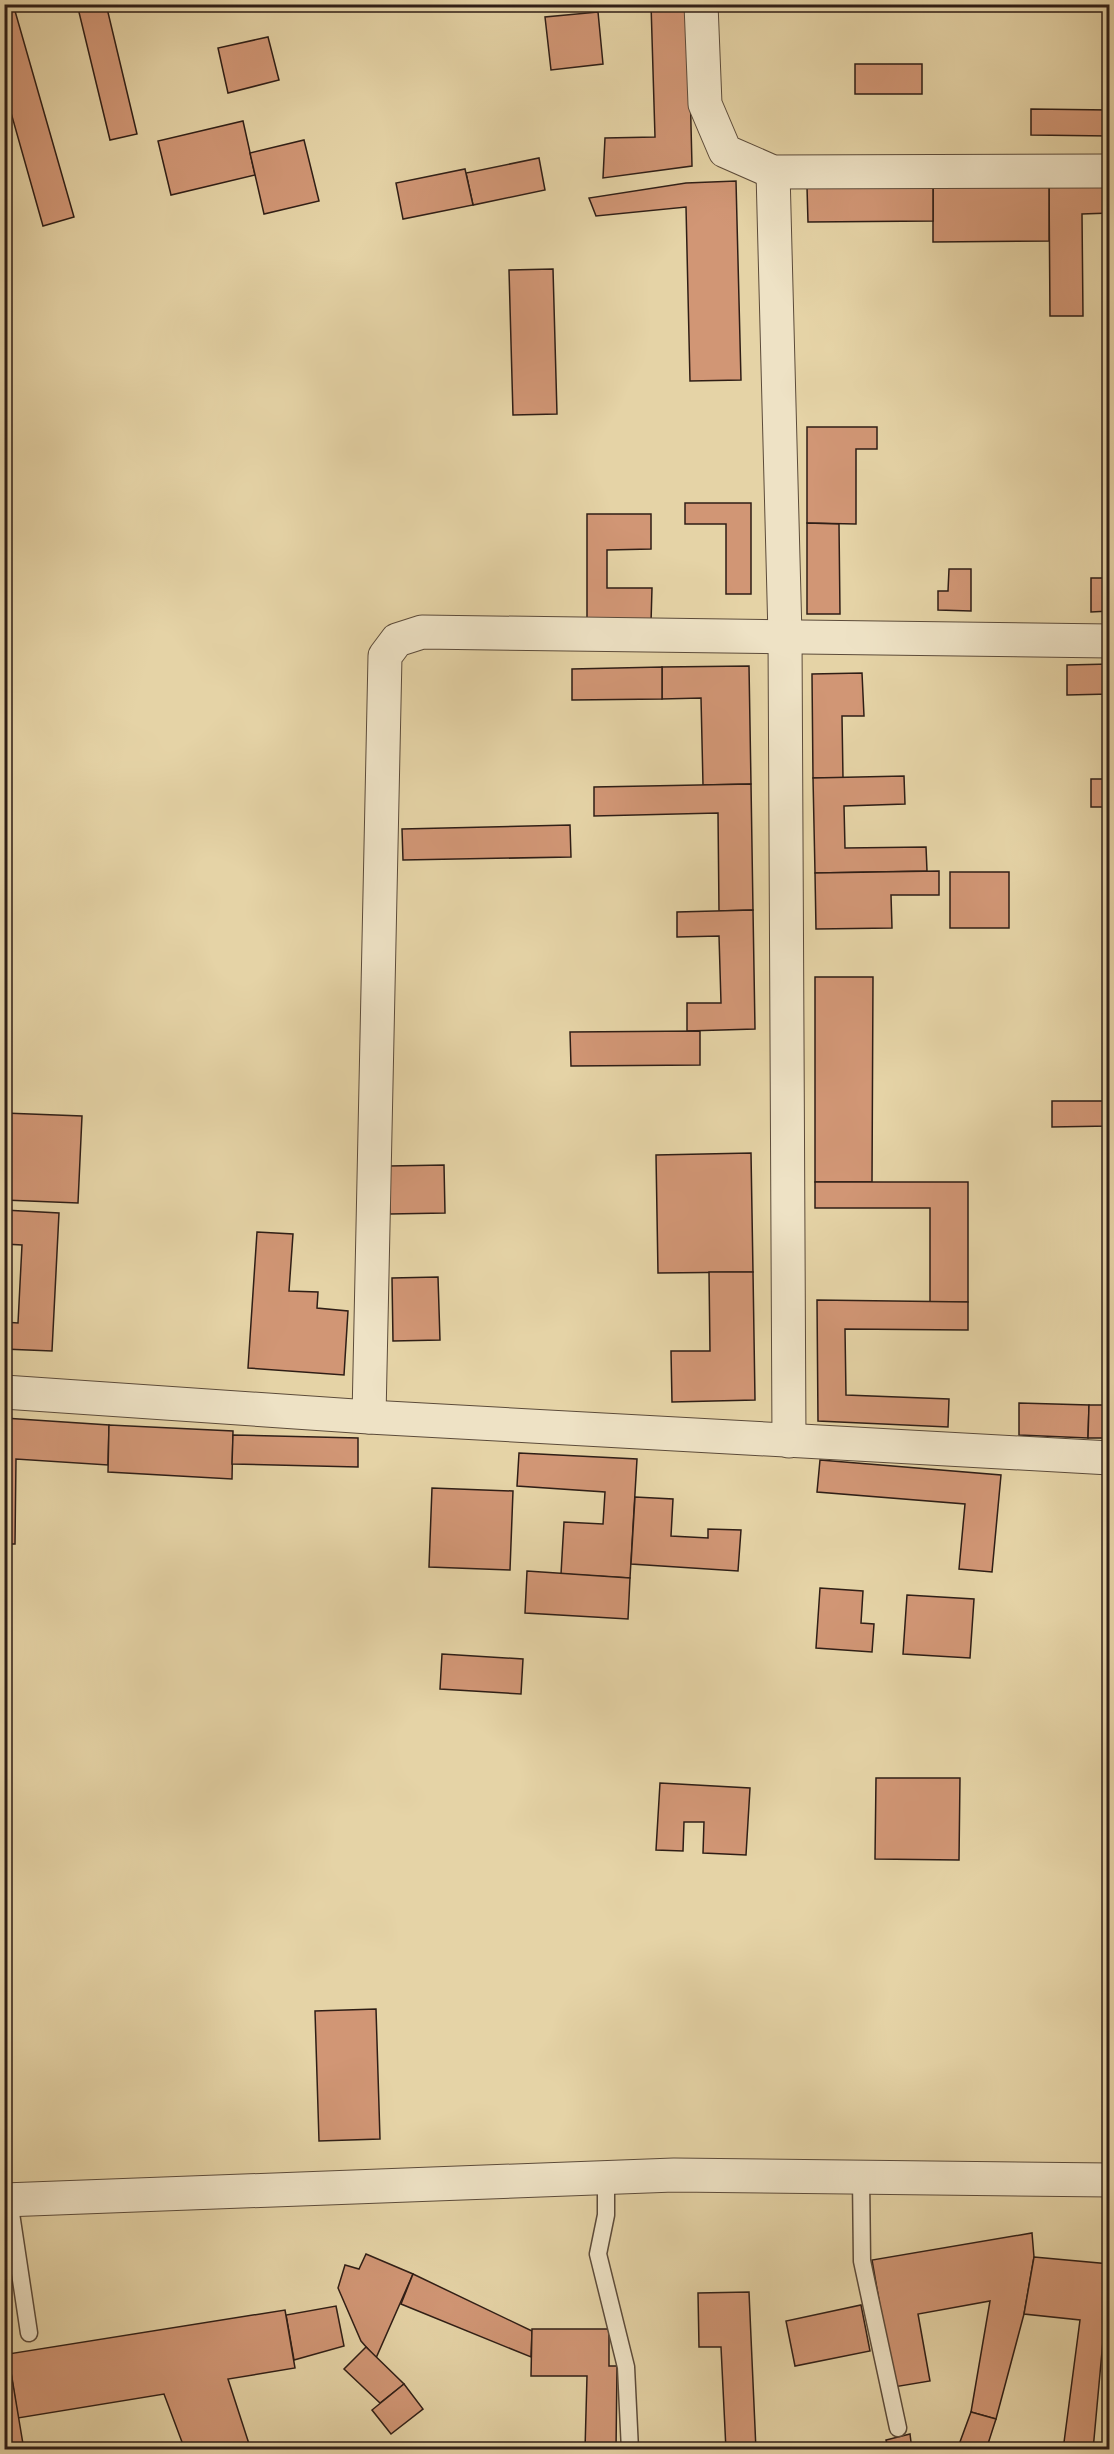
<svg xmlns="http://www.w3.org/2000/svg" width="1114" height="2454" viewBox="0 0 1114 2454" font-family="'IM FELL French Canon',serif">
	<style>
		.building { fill: #d19675; stroke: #2f1e16; stroke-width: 1.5 }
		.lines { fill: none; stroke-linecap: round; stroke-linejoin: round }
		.service-casing { stroke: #5c4b3a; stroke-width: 19 }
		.minor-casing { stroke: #5c4b3a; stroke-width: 35 }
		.tertiary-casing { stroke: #5c4b3a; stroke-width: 35 }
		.service { stroke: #eee2c5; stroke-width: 16 }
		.minor { stroke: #eee2c5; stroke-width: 33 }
		.tertiary { stroke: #eee2c5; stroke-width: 33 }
	</style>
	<rect width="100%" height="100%" fill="#e5d3a6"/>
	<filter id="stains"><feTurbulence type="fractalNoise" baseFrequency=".00333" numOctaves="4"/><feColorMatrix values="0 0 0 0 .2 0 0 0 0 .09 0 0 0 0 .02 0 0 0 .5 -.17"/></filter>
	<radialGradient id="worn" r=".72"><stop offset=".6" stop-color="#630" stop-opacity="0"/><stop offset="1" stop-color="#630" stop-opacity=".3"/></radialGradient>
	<g class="building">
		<path d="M4,4h9l61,213 -31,9 -39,-138z"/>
		<path d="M77,4h29l31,130 -27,6z"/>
		<path d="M651,4h37l4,162 -89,12 2,-40 50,-1z"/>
		<path d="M795,4h228v6l-228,1z"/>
		<path d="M598,12l5,52 -52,6 -6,-53z"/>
		<path d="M268,37l11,43 -51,13 -10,-45z"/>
		<rect x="855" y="64" width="67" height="30"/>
		<path d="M1031,109l79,1v26l-79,-1z"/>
		<path d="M243,121l12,54 -84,20 -13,-54z"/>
		<path d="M304,140l15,61 -55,13 -14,-61z"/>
		<path d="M539,158l6,32 -72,15 -7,-32z"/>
		<path d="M465,169l8,36 -70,14 -7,-36z"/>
		<path d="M736,181l5,199 -51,1 -4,-174 -90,9 -7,-18 97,-15z"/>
		<path d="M1110,184v29l-28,1 1,102h-33l-1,-131z"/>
		<path d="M1049,185v56l-116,1v-56z"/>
		<path d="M933,186v35l-125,1 -1,-35z"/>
		<path d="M553,269l4,145 -44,1 -4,-145z"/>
		<path d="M807,427h70v22h-21v75l-49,-1z"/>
		<path d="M685,503h66v91h-25v-70h-41z"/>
		<path d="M587,514h64v35l-44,1v38h45l-1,35h-64z"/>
		<path d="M807,523l32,1 1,90h-33z"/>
		<path d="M949,569h22v42l-33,-1v-19h10z"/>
		<path d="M1091,578h19v33l-19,1z"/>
		<path d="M1110,664v30l-43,1v-30z"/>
		<path d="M749,666l2,118 -48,1 -2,-87 -39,1v-32z"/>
		<path d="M662,667v32l-90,1v-31z"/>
		<path d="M862,673l2,43h-22l1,62h-30l-1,-104z"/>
		<path d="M904,776l1,28 -61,2 1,42 81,-1 1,24 -112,2 -2,-95z"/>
		<rect x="1091" y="779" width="19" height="28"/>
		<path d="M751,784l2,126 -34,1 -1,-98 -124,3v-29z"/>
		<path d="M570,825l1,32 -168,3 -1,-31z"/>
		<path d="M939,871v24h-48l1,33 -76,1 -1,-56z"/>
		<rect x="950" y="872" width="59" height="56"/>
		<path d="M753,910l2,119 -68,2v-28h34l-2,-67 -42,1v-25z"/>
		<path d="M815,977h58l-1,205h-57z"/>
		<path d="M700,1031v34l-129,1 -1,-34z"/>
		<path d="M1052,1101h58v25l-58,1z"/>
		<path d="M4,1113l78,3 -4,87 -74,-3z"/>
		<path d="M751,1153l2,119 -95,1 -2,-118z"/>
		<path d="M444,1165l1,48 -55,1 -1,-48z"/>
		<path d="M815,1182h153v120h-38v-94h-115z"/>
		<path d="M4,1210l55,3 -7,138 -48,-2v-27l14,1 4,-78 -18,-1z"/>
		<path d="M257,1232l36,2 -4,57 29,1 -1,16 31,3 -4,64 -96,-7z"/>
		<path d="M709,1272h44l2,128 -83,2 -1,-51h39z"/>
		<path d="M438,1277l2,63 -47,1 -1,-63z"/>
		<path d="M817,1300l151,2v28l-123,-1 1,66 103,4 -1,28 -130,-6z"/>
		<path d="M1019,1403l70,2 -1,33 -69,-3z"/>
		<path d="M1089,1405h21v33h-22z"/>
		<path d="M4,1418l105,7 -1,40 -92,-6 -1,85h-11z"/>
		<path d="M109,1425l124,6 -1,48 -124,-7z"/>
		<path d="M233,1435l125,3v29l-126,-3z"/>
		<path d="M519,1453l118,6 -7,119 -69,-4 3,-52 39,2 2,-32 -88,-6z"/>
		<path d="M820,1460l181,15 -9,97 -33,-3 6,-65 -148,-12z"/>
		<path d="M432,1488l81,3 -3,79 -81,-3z"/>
		<path d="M635,1497l38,2 -2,37 37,2v-9l33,1 -3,41 -107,-7z"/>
		<path d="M527,1571l103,7 -2,41 -103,-6z"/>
		<path d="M820,1588l43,3 -2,32 13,1 -2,28 -56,-4z"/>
		<path d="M907,1595l67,4 -4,59 -67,-4z"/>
		<path d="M442,1654l81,5 -2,35 -81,-5z"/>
		<path d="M876,1778h84l-1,82 -84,-1z"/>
		<path d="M660,1783l90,5 -4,67 -43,-2 1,-31h-20l-1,29 -27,-1z"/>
		<path d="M376,2009l4,130 -61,2 -4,-130z"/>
		<path d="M1032,2233l2,24 -10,57 -28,105 -25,-7 19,-111 -72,13 12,67 -36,6 -22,-127z"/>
		<path d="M366,2254l47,20 -37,84 -15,-17 -23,-53 7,-23 14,4z"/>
		<path d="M1034,2257l76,7 -17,186h-30l17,-130 -56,-6z"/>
		<path d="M413,2274l119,57 -1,26 -130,-53z"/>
		<path d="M1110,2279v39h-4z"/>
		<path d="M749,2292l7,158h-30l-5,-103h-22l-1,-54z"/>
		<path d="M861,2305l9,46 -75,15 -9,-45z"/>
		<path d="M336,2306l8,40 -50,14 -8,-45z"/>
		<path d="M285,2310l10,58 -67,11 23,71h-66l-21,-56 -146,24 -10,-64z"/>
		<path d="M532,2329h77v37h8l-1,84h-31l2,-74h-56z"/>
		<path d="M4,2332l4,22 16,96h-20z"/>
		<path d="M366,2347l38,37 -24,19 -36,-34z"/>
		<path d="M404,2384l19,25 -32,25 -19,-24z"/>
		<path d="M971,2412l25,7 -10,31h-29z"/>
		<path d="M910,2434l2,16h-51l26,-6 -1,-4z"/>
	</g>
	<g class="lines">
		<g class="service-casing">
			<g id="service">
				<path d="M606,2177v38l-8,39 28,113 4,83"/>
				<path d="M861,2177l1,84 36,167"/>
				<path d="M9,2200l20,133"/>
			</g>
		</g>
		<g class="minor-casing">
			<g id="minor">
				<path d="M701,4l4,100 20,47 48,21 337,-1"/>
				<path d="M773,172l12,464 4,805"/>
				<path d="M4,1392l365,25 741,41"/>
				<path d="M369,1417l16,-761 12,-16 25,-8 688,9"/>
			</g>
		</g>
		<g class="tertiary-casing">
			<path id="tertiary" d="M4,2200l670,-25 436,5"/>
		</g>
		<use href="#service" class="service"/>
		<use href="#minor" class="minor"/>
		<use href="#tertiary" class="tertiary"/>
	</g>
	<rect width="1114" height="2454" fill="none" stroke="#e5d3a6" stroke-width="24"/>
	<rect x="6" y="6" width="1102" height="2442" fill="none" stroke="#2f1e16" stroke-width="3"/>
	<rect x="12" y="12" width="1090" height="2430" fill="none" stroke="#2f1e16" stroke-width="1.5"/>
	<rect width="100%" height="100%" filter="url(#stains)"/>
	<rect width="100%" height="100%" fill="url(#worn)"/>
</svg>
